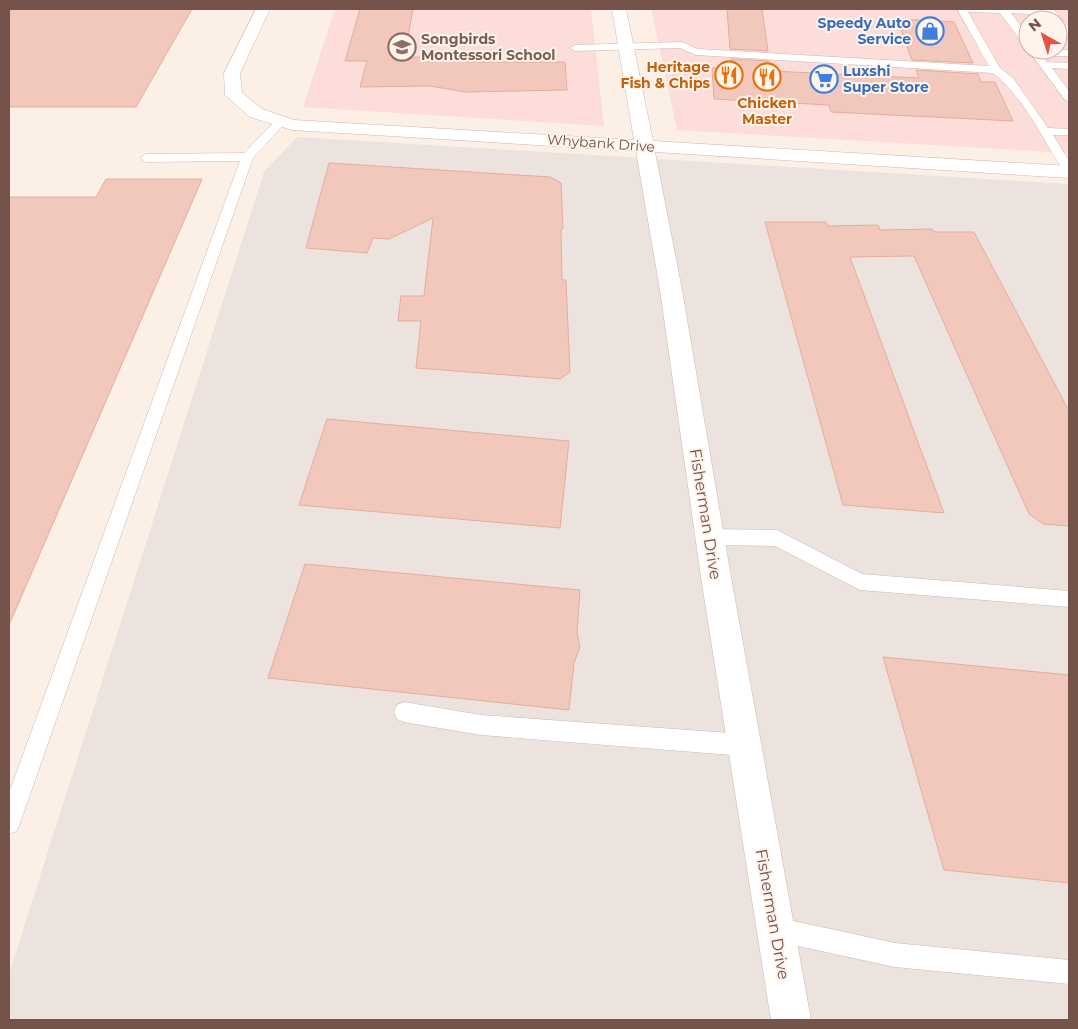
<svg xmlns="http://www.w3.org/2000/svg" width="1078" height="1029" viewBox="0 0 1078 1029" font-family="Montserrat,sans-serif">
	<style>
		.commercial { fill: #fdddd9; fill-rule: evenodd }
		.industrial { fill: #ece3df }
		.building { fill: #f2c8bc; stroke: #e5ac9d }
		.lines { fill: none; stroke-linecap: round; stroke-linejoin: round }
		.service-casing { stroke: #d0b7ae; stroke-width: 1 }
		.minor-casing { stroke: #d0b7ae; stroke-width: 1 }
		.service { fill: #fff; fill-rule: evenodd }
		.minor { fill: #fff; fill-rule: evenodd }
		.labels { text-anchor: middle; stroke-width: 4; stroke-linejoin: round; paint-order: stroke }
		.far-shop-label { font-size: 14px; font-weight: bold; fill: #366cbe; stroke: #fff4eb; text-anchor: end }
		.far-education-label { font-size: 14px; font-weight: bold; fill: #785e54; stroke: #fff4eb; text-anchor: start }
		.far-food-label { font-size: 14px; font-weight: bold; fill: #c56008; stroke: #fff4eb; text-anchor: end }
		.far-street-label { font-size: 14px; fill: #75524a; stroke: #fff4eb }
		.street-label { font-size: 16px; fill: #75524a; stroke: #fff4eb }
	</style>
	<rect width="100%" height="100%" fill="#fcefe5"/>
	<g class="commercial">
		<path d="M335,9h256l13,117 -301,-19z"/>
		<path d="M651,9h418v144l-392,-23zM1028,20h30v30h-30z"/>
	</g>
	<path class="industrial" d="M297,137l772,47v836h-1060v-46l255,-802z"/>
	<g class="building">
		<path d="M9,9h183l-56,98h-127z"/>
		<path d="M360,9h53l-9,48h63l-1,5h99l2,28 -102,2 -35,-6 -70,1 7,-26h-22z"/>
		<path d="M727,9h35l6,42 -38,-2z"/>
		<path d="M897,19l57,3 19,41 -61,-3z"/>
		<path d="M731,59l38,2 2,10 148,7 -3,-8 62,4 3,8h14l18,39 -182,-9 -2,-7 -115,-6 -2,-31 19,1z"/>
		<path d="M329,163l221,14 11,6 2,46h-2l1,51h4l4,92 -10,7 -144,-11 5,-47h-23l3,-25h23l9,-78 -44,21 -16,-1 -6,15 -61,-5z"/>
		<path d="M106,179h96l-193,446v-428h87z"/>
		<path d="M765,222h61l2,4 50,-1 2,5 52,-1 3,3h39l95,179v115l-26,-2 -14,-10 -115,-258 -64,1 94,256 -101,-8z"/>
		<path d="M327,419l242,22 -9,87 -261,-23z"/>
		<path d="M305,564l275,26 -3,42 3,15 -6,16 -5,47 -301,-32z"/>
		<path d="M883,657l186,18v208l-125,-13z"/>
	</g>
	<g class="lines">
		<g class="service-casing">
			<g id="service">
				<path d="M957,9h94l3,1 15,17v9l-4,-1 -7,-9v-6h-5l-5,-5 -37,-2 17,23v10l-4,-1 -24,-32 -32,-1 32,56 13,10 35,50 21,1v6h-16l16,26v13l-4,-1c-22,-33 -40,-75 -72,-100l-297,-18 -16,-7 -105,3 -5,-3 5,-3 107,-3 16,7 291,17z"/>
				<path d="M1028,50h41v6h-26l4,6 22,1v6l-17,-1 17,23v10l-4,-1z"/>
				<path d="M281,118l4,1 2,2 -2,2 -32,35 -233,665 -3,8 -8,3v-41l231,-632 -94,1 -6,-4 6,-4 98,-1 33,-34z"/>
				<path d="M710,529l67,1 85,44 207,17v16l-209,-17 -85,-44 -65,-1 -6,-3 -3,-5 3,-5z"/>
				<path d="M404,702l77,13 263,19 7,4 4,7 -4,7 -7,4 -263,-21 -77,-13 -7,-3 -3,-7 3,-7z"/>
				<path d="M775,917l120,26 174,17v24l-174,-17 -120,-26 -8,-4 -4,-8 4,-8z"/>
			</g>
		</g>
		<g class="minor-casing">
			<path id="minor" d="M256,9h14l-30,64 2,20 20,16 32,11 340,20 -22,-131h14l27,132 416,25v12l-414,-26 27,138 49,287 80,443h-40l-70,-443 -41,-287 -24,-139 -344,-21 -42,-13 -25,-22 -1,-22z"/>
		</g>
		<use href="#service" class="service"/>
		<use href="#minor" class="minor"/>
	</g>
	<defs>
		<g id="shop-ring" transform="scale(1.4375)"><circle r="9.5" fill="#fff4eb" stroke="#3f7fe0" stroke-width="1.5"/><path d="M-5-2.5h2.3a2.7 3.5 0 0 1 5.4 0H5L5.5 6h-11ZM-1.5-2.5h3a1.5 2.3 0 0 0-3 0Z" fill="#3f7fe0"/></g>
		<g id="school-ring" transform="scale(1.4375)"><circle r="9.5" fill="#fff4eb" stroke="#8d6e63" stroke-width="1.5"/><path d="M0-5L7-2L0 1L-7-2ZM-4 1L0 2.5L4 1V4Q0 6-4 4Z" fill="#8d6e63"/></g>
		<g id="restaurant-ring" transform="scale(1.4375)"><circle r="9.5" fill="#fff4eb" stroke="#e8710a" stroke-width="1.5"/><path d="M-5-6h1v4h1v-4h1v4h1v-4h1v5L-1.5 .5V6h-2V.5L-5-1ZM5-6V6H3V1.5H1.5Q1.5-4 5-6Z" fill="#e8710a"/></g>
		<g id="supermarket-ring" transform="scale(1.4375)"><circle r="9.5" fill="#fff4eb" stroke="#3f7fe0" stroke-width="1.5"/><path d="M-6-5.5h2.5l.6 2H6L4.5 2H-2.5L-4.4-4H-6ZM-1.5 3.2a1.3 1.3 0 1 0 .1 0ZM3 3.2a1.3 1.3 0 1 0 .1 0Z" fill="#3f7fe0"/></g>
	</defs>
	<g fill-rule="evenodd">
		<use href="#shop-ring" x="930" y="31"/>
		<use href="#school-ring" x="402" y="47"/>
		<use href="#restaurant-ring" x="729" y="75"/>
		<use href="#restaurant-ring" x="767" y="77"/>
		<use href="#supermarket-ring" x="824" y="79"/>
	</g>
	<g class="labels">
		<g class="far-shop-label">
			<text x="911" y="28">Speedy Auto<tspan x="911" dy="16">Service</tspan></text>
			<text x="843" y="76" text-anchor="start">Luxshi<tspan x="843" dy="16">Super Store</tspan></text>
		</g>
		<g class="far-education-label">
			<text x="421" y="44">Songbirds<tspan x="421" dy="16">Montessori School</tspan></text>
		</g>
		<g class="far-food-label">
			<text x="710" y="72">Heritage<tspan x="710" dy="16">Fish &amp; Chips</tspan></text>
			<text x="767" y="108" text-anchor="middle">Chicken<tspan x="767" dy="16">Master</tspan></text>
		</g>
		<g class="far-street-label">
			<text transform="translate(601 143) rotate(4)" y="5">Whybank Drive</text>
		</g>
		<g class="street-label">
			<text transform="translate(706 514) rotate(81)" y="6">Fisherman Drive</text>
			<text transform="translate(773 914) rotate(80)" y="6">Fisherman Drive</text>
		</g>
	</g>
	<rect width="1078" height="1029" fill="none" stroke="#75524a" stroke-width="20"/>
	<g transform="translate(1043 35) rotate(321)"><circle r="24" fill="#fff4eb" stroke="#c8b3ab"/>
	<path d="M0-4L9 19L0 12L-9 19Z" fill="#e7524a"/>
	<text y="-8" font-size="14" font-weight="bold" text-anchor="middle" fill="#75524a">N</text>
	</g>
</svg>
